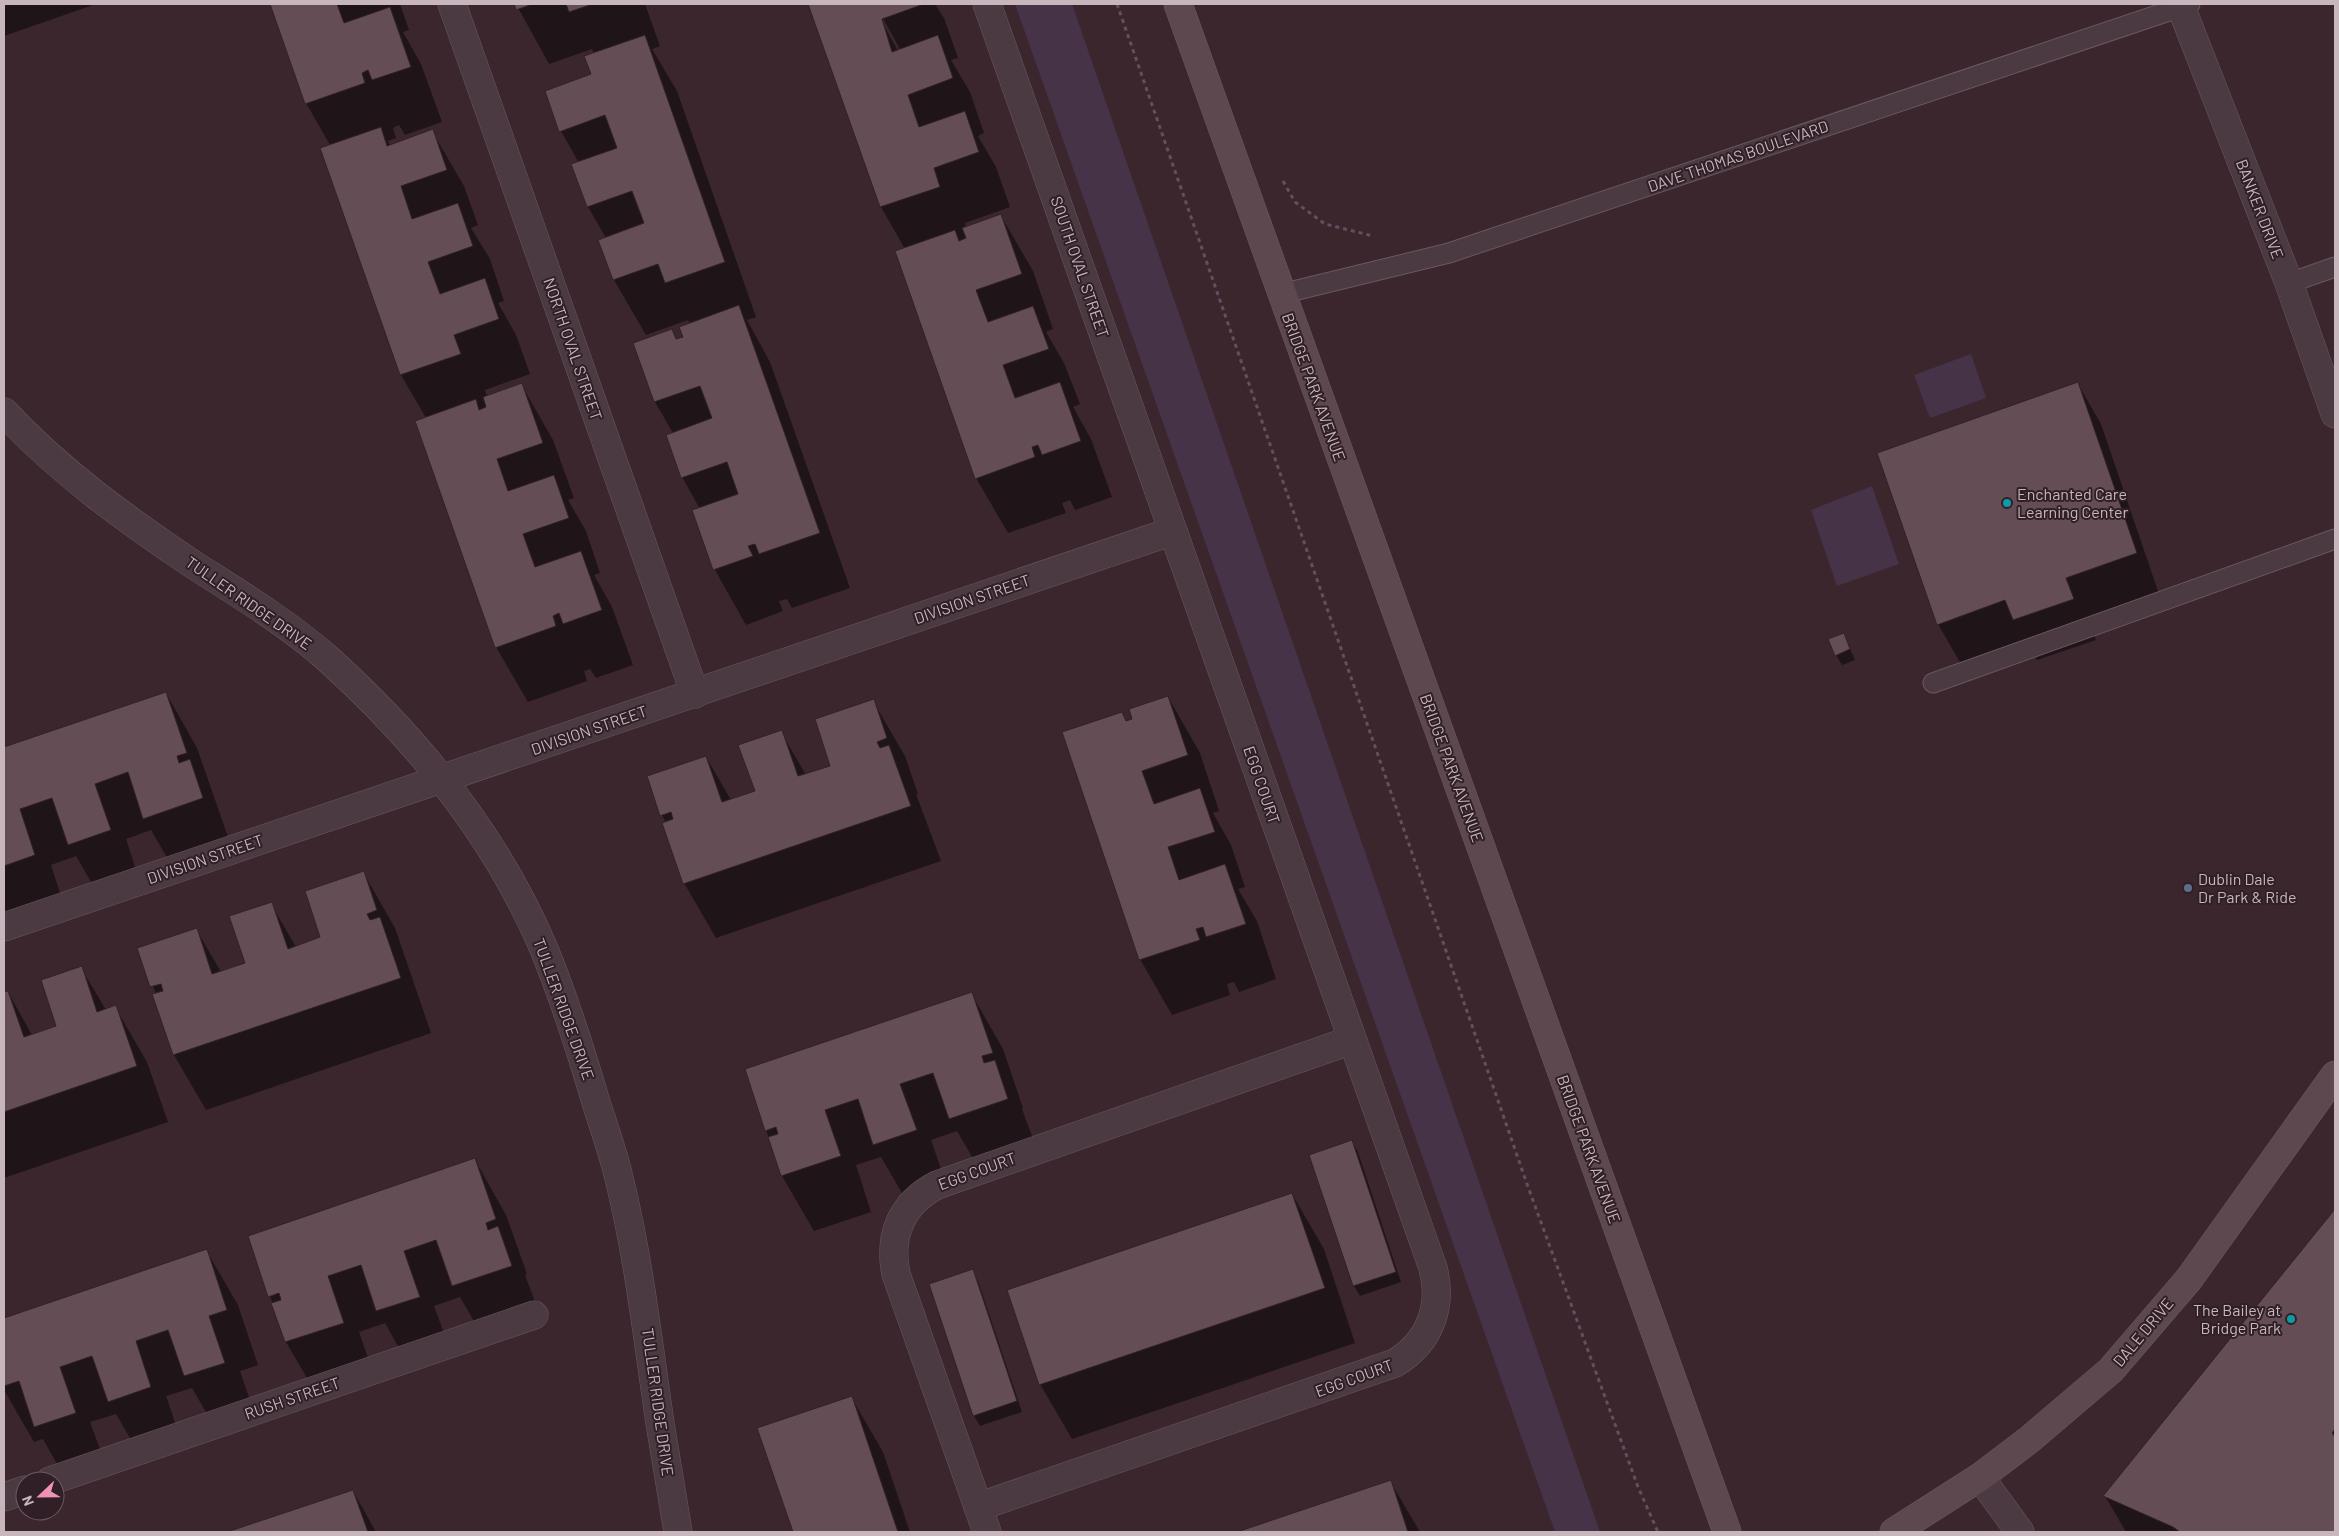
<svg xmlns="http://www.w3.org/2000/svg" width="2339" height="1536" viewBox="0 0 2339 1536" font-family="Barlow,sans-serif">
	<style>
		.green { fill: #463348 }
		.shadow { fill: #0007; fill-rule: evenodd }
		.building { fill: #654d56; stroke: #322128 }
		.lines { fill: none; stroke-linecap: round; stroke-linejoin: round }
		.lane-casing { stroke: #69585f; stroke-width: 21 }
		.street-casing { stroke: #69585f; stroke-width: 29 }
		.secondary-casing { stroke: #69585f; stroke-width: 29 }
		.path { stroke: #624f5f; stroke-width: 3; stroke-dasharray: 4 4; stroke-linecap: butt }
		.lane { stroke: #4b3a41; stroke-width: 19 }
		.street { stroke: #4b3a41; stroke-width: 28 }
		.secondary { stroke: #5e4850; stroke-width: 28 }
		.culture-dot { fill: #0f9aa8; stroke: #301f26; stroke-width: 2 }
		.service-dot { fill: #5c6f8a; stroke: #301f26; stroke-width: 2 }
		.labels { text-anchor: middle; stroke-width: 4; stroke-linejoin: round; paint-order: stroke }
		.street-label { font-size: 16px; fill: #c7b6bc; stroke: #301f26 }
		.poi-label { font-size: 16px; fill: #c7b6bc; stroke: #301f26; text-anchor: start }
	</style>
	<rect width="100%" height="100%" fill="#3b262e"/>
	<g class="green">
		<path d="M1015,4h57l528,1528h-45z"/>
		<path d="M1971,354l15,44 -56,20 -16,-43z"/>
		<path d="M1872,486l27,78 -62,22 -26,-76z"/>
	</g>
	<g class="shadow">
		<path d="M4,4h92l-92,32z"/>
		<path d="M271,4h129l9,26 -6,2 18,32 21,58 -37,13 -6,-10 -6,3 3,10 -8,3 2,5 42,-15 32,55 14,39 -7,3 19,31 14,42 -6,2 18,32 14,39 -45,16 2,7 34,-13 32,56 21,58 -6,2 18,31 14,42 -6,2 18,32 21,58 -37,13 -6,-9 -6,2 3,10 -59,21 -32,-55 -70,-229 -25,-43 -80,-226 9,-4 -24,-42z"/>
		<path d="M516,4h129l15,42 -8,3 25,42 79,226 -9,3 23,42 80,226 -58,20 -5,-9 -8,2 4,10 -37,14 -31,-55 -21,-59 6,-2 -18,-32 -9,-44 -18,-31 -20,-58 37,-13 5,9 7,-2 6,-14 -2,-4 -42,15 -32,-55 -15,-40 7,-2 -18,-31 -9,-44 -18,-32 32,-56 1,-21 -2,-5 -43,15z"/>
		<path d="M809,4h126l9,14 14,40 -7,2 19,32 14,41 -6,3 18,31 14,40 -45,16 1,4 35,-11 32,55 20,58 -7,3 18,31 16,41 -7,3 18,32 21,58 -37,13 -5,-10 -8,3 4,10 -58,20 -32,-55 -71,-229 -24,-42zM880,13l21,38h-3l-20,-37z"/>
		<path d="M2078,384l23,40 58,170 -71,25 8,21 -59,20 -11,-19 -65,23 -23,-40z"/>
		<path d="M1844,635l11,25 -13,5 -6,-10z"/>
		<path d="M166,693l31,55 37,106 -58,19 -25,-43 -25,9 15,46 -40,14 -25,-43 -25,9 15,46 -62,11v-174z"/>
		<path d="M1168,697l32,56 19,58 -6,2 18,32 14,42 -7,2 19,32 19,58 -37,13 -5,-10 -7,2 3,11 -58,20 -32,-56 -18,-246 5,9z"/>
		<path d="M873,701l32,55 13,38h-2l25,67 -225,77 -32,-55 -18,-60 -4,-8 44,-58 25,43 25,-8 25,-60 25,43 26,-9z"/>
		<path d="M363,872l32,56 36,105 -225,77 -32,-55 -20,-60 2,-1 -18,-45 58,-20 25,43 25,-8 25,-60 25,43 26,-9z"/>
		<path d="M81,968l25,42 9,-3 32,55 21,60 -164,56v-184l4,-2 24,43 26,-8z"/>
		<path d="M971,993l32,56 20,59 -1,1 17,46 -57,19 -25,-43 -26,9 16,46 -41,14 -25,-43 -25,8 15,47 -57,19 -32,-55 -16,-46z"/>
		<path d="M1352,1142l6,10 43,130 -41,14 -6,-10 -44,-131z"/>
		<path d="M475,1160l31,55 21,59 -2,1 17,46 -57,19 -25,-43 -26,9 17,46 -42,14 -24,-43 -26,9 16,46 -57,19 -32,-55 -16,-46z"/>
		<path d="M1292,1194l32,55 31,94 -283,96 -32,-55z"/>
		<path d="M2335,1211v321h-209l-21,-36z"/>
		<path d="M206,1250l32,55 20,60 -18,6 16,47 -39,13 -25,-43 -26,8 16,47 -41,14 -25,-43 -26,8 17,46 -40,14 -24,-43 -9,3 -30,-52v-71z"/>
		<path d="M972,1271l6,10 44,131 -42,14 -6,-10z"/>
		<path d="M851,1397l32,55 27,80h-116l-35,-103z"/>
		<path d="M1390,1481l30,51h-179z"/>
		<path d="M353,1491l23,41h-145z"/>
	</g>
	<g class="building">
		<path d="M270,4h67l7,19 46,-16 21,60 -39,13 -4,-10 -6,3 3,10 -60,21z"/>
		<path d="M514,4h19l-17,6z"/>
		<path d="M566,4h27l-24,8z"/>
		<path d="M808,4h116l-42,15 10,33 46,-17 15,43 -45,17 11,32 46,-16 14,41 -45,16 6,19 -60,20z"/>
		<path d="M645,35l80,227 -60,21 -7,-19 -45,16 -15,-40 46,-17 -12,-32 -45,16 -16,-43 46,-16 -12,-33 -46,17 -14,-41 46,-17 -7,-18z"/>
		<path d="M381,127l6,19 46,-17 14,41 -46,16 11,33 46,-16 15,43 -45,16 12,32 45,-16 14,41 -45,16 7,19 -61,21 -80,-227z"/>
		<path d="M1001,214l21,60 -46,16 12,32 45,-16 16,43 -46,16 12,33 45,-16 21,59 -39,14 -4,-10 -6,2 3,10 -60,22 -80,-228 60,-21 4,11 7,-3 -4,-10z"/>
		<path d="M739,305l81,228 -61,21 -4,-10 -7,2 5,10 -40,14 -21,-60 46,-16 -11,-32 -46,16 -15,-43 46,-17 -12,-32 -46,16 -21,-59 39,-14 4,10 7,-2 -4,-10z"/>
		<path d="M2078,382l59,171 -71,25 8,21 -61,21 -8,-20 -68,25 -60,-172z"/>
		<path d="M522,383l21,60 -46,16 11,32 46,-16 15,43 -46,16 12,33 46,-16 21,59 -39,14 -4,-11 -6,3 3,10 -61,22 -80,-227 61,-22 3,11 7,-3 -3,-10z"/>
		<path d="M1844,633l6,16 -15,7 -7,-17z"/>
		<path d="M166,692l21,61 -10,3 2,7 11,-4 13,39 -60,21 -15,-47 -33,12 16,46 -43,15 -16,-47 -32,11 15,46 -31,11v-119z"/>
		<path d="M1168,696l20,59 -46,16 12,33 46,-16 15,44 -47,15 11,33 46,-16 21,60 -40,13 -3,-10 -7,2 4,11 -61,20 -77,-228 60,-20 4,9 6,-2 -3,-10z"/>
		<path d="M874,699l13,39 -10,4 3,6 9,-3 22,61 -228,78 -21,-61 11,-4 -2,-7 -11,4 -13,-40 59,-20 16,46 33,-11 -17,-46 44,-15 16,46 32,-10 -15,-47z"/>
		<path d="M364,871l13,39 -10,4 3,6 10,-3 21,61 -228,77 -21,-61 11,-3 -2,-7 -11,3 -13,-39 60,-20 15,46 33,-11 -16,-47 43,-14 16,47 32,-12 -15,-46z"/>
		<path d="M82,966l15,46 19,-7 21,61 -133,46v-120l4,-1 16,46 32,-11 -15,-46z"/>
		<path d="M972,992l21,61 -11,3 2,7 11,-3 13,39 -59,20 -16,-46 -33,11 17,46 -44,15 -15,-46 -33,11 16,46 -60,20 -13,-39 10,-3 -2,-7 -11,4 -20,-62z"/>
		<path d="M1352,1140l44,132 -43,14 -44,-131z"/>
		<path d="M475,1158l21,61 -10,4 2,7 10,-4 14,40 -60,20 -16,-46 -32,11 16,46 -44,14 -15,-46 -33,11 16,47 -59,19 -14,-39 10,-3 -2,-7 -11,4 -20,-61z"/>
		<path d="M1292,1193l33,95 -286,97 -32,-95z"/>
		<path d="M2335,1209v220l-3,4 3,4v95h-155l-7,-5 -70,-31z"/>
		<path d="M207,1249l20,61 -18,6 16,47 -41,13 -16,-46 -32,11 15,46 -43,15 -16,-46 -32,11 16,46 -42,14 -15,-46 -15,5v-68z"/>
		<path d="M973,1269l44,132 -44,15 -44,-132z"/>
		<path d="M852,1396l46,136h-105l-36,-104z"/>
		<path d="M1391,1480l17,52h-171z"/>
		<path d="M353,1490l15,42h-141z"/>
	</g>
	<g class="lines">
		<g class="lane-casing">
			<g id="lane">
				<path d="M2289,283l46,-16"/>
				<path d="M1281,294l168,-41 741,-249"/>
				<path d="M1933,683l402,-144"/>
			</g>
		</g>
		<g class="street-casing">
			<g id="street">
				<path d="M452,4l243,690"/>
				<path d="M2181,7l108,276 46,131"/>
				<path d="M4,412c56,60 124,109 193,155 44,28 90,56 130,91 90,81 169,178 217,291 20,49 36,99 51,150 8,26 18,53 24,79 20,81 29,164 41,245 6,37 12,73 18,109"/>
				<path d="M4,927l1169,-396"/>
				<path d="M1980,1477l40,55"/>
				<path d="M50,1481l484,-166"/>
				<path d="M4,1497l21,-7"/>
				<path d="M978,1507l417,-144c35,-21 48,-57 38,-95l-446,-1264"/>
				<path d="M987,1532l-91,-258c-8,-39 6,-71 41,-89l415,-145"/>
			</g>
		</g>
		<g class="secondary-casing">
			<g id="secondary">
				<path d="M1178,4l549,1528"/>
				<path d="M1894,1532l86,-55 50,-38 81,-69 78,-91 146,-204"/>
			</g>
		</g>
		<g class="path">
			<path d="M1117,4l410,1180 111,303 20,45"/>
			<path d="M1283,181l12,21 30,22 48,12"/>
		</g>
		<use href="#lane" class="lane"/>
		<use href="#street" class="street"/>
		<use href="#secondary" class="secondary"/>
	</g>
	<g class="culture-dot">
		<circle cx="2007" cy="503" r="5"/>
		<circle cx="2291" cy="1319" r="5"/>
	</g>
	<circle class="service-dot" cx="2188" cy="888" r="5"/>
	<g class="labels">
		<g class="street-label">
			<text transform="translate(1738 156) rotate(-19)" y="6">DAVE THOMAS BOULEVARD</text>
			<text transform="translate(2260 209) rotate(69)" y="6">BANKER DRIVE</text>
			<text transform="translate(1080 267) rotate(71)" y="6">SOUTH OVAL STREET</text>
			<text transform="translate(573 349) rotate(71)" y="6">NORTH OVAL STREET</text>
			<text transform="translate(1314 387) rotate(70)" y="6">BRIDGE PARK AVENUE</text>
			<text transform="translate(972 599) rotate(-19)" y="6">DIVISION STREET</text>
			<text transform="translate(249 603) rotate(35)" y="6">TULLER RIDGE DRIVE</text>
			<text transform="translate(589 730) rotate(-19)" y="6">DIVISION STREET</text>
			<text transform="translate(1452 768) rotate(70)" y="6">BRIDGE PARK AVENUE</text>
			<text transform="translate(1262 785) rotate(71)" y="6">EGG COURT</text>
			<text transform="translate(205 859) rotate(-19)" y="6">DIVISION STREET</text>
			<text transform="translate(564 1009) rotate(70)" y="6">TULLER RIDGE DRIVE</text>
			<text transform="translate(1589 1149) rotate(70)" y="6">BRIDGE PARK AVENUE</text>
			<text transform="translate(977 1171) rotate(-20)" y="6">EGG COURT</text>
			<text transform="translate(2143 1332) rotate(-50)" y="6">DALE DRIVE</text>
			<text transform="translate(1354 1378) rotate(-20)" y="6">EGG COURT</text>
			<text transform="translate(292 1398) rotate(-19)" y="6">RUSH STREET</text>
			<text transform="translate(658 1402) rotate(82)" y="6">TULLER RIDGE DRIVE</text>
		</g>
		<g class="poi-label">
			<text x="2017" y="500">Enchanted Care<tspan x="2017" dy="18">Learning Center</tspan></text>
			<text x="2198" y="885">Dublin Dale<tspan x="2198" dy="18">Dr Park &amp; Ride</tspan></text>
			<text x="2281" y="1316" text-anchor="end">The Bailey at<tspan x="2281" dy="18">Bridge Park</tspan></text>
		</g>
	</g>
	<rect width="2339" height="1536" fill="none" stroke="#c7b6bc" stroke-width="10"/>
	<g transform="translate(40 1496) rotate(248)"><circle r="24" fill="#301f26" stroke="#6c5b62"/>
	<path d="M0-4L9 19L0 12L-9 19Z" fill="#ed94b3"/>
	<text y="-8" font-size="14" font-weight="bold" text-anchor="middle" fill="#c7b6bc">N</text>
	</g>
</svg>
